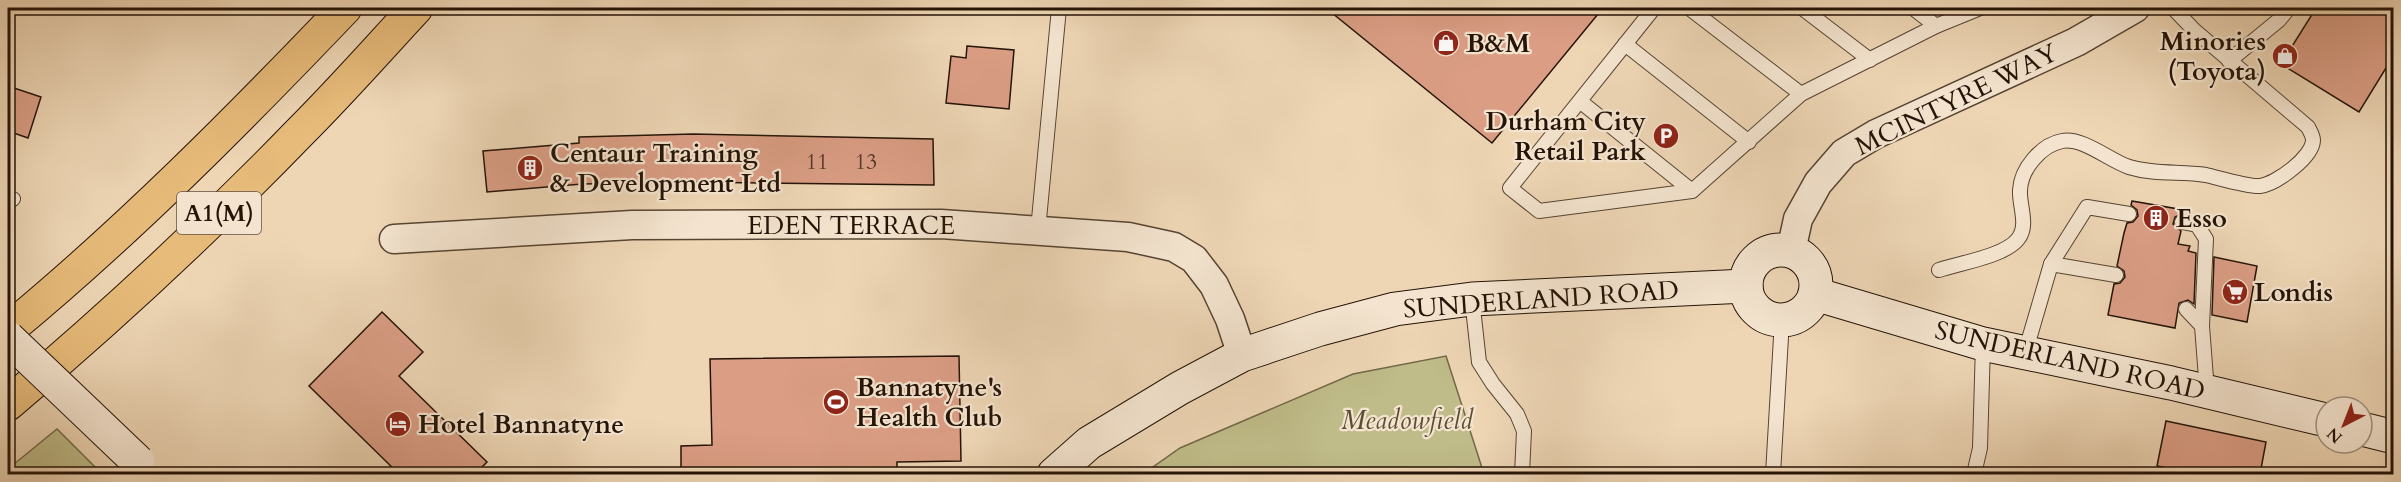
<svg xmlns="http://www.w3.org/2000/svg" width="2401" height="482" viewBox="0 0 2401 482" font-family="Cardo,serif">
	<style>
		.green { fill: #bfbc89; stroke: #726848; stroke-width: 1.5 }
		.building { fill: #db9e85; stroke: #241307; stroke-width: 1.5 }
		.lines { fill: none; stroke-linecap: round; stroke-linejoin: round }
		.lane-casing { stroke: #564432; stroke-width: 16 }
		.street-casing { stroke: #564432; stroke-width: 31 }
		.secondary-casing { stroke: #241307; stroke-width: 35 }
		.highway-casing { stroke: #241307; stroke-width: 35 }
		.lane { stroke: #f4e4cf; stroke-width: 14 }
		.street { stroke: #f4e4cf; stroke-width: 28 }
		.secondary { stroke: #f4e4cf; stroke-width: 33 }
		.highway { stroke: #e7bb7a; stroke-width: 33 }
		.secondary-bridge-casing { stroke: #241307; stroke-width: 35; stroke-linecap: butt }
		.secondary-bridge { stroke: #f4e4cf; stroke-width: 33 }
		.labels { text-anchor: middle; stroke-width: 4.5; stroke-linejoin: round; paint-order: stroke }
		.number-label { font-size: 22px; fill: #523626 }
		.shield { fill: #f4e4cf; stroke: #625243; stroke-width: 1.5 }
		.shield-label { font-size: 24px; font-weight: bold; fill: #241307 }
		.poi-label { font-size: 26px; font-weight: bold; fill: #241307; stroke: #f4e4cf; text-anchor: start }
		.street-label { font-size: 26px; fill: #241307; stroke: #f4e4cf }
		.park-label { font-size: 26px; font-style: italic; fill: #5a4e34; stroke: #f4e4cf }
	</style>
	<rect width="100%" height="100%" fill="#eed6b5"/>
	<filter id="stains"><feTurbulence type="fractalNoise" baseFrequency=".00333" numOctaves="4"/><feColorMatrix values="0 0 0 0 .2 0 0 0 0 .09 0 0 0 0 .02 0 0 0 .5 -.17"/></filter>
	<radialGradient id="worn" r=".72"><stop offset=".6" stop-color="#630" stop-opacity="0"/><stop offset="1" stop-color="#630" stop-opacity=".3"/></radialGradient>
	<g class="green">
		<path d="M1446,356l38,118h-341l37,-26 173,-74z"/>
		<path d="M57,429l45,45h-94v-5z"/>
	</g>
	<g class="building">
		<path d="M1326,8h277l-111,135z"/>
		<path d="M2316,8h78v47l-35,57 -78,-48z"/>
		<path d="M967,46l47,4 -5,59 -63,-6 5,-47 15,2z"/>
		<path d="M8,86l33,11 -13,41 -20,-7z"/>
		<path d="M693,134l240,5 1,46 -251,-3 -101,2 -95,8 -4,-41 96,-8v-6z"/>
		<path d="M2132,201l52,9v3l-9,4 -2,7 8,7 -3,13 12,2 -2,5 8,2 -2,51 -6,-4 -9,3 -4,25 -67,-13 6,-31 6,-1 5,-6 -1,-6 -7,-5 7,-33 3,-10 6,-1 5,-6 -1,-6 -6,-5z"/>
		<path d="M2214,257l43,9 -10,56 -35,-7z"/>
		<path d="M382,312l41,40 -24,24 88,86 -12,12h-76l-90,-88z"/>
		<path d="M959,356l2,105 -64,1v12h-216v-28l31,-1 -2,-86z"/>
		<path d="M2166,421l100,21 -6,32h-60l-43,-8z"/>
	</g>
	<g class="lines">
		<g class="lane-casing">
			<g id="lane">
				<path d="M1654,8l-144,180 29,23 153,-20"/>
				<path d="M1689,8l112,86"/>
				<path d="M1802,8l68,52"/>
				<path d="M1913,8l23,18"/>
				<path d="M1625,44l124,98"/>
				<path d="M2229,61l50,-41 10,-12"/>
				<path d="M1581,102l111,89 109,-97 135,-68 44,-18"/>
				<path d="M8,198l5,1"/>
				<path d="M2182,222l15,3 9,14 -4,87"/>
				<path d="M1038,230l21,-222"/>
				<path d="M2051,264l36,-57 42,7"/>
				<path d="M1939,270c21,-7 66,-14 79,-31 11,-14 1,-33 2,-49 1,-21 21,-45 42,-49 21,-4 48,20 67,26 26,8 52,4 77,8 13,3 43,12 54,11 16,-2 53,-29 53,-46 0,-4 -3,-9 -5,-13l-114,-97 -21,-22"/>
				<path d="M1472,299l7,63 14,22 24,30 7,17 -2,43"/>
				<path d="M2186,309l16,17 5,65"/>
				<path d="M2025,353l26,-89 65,11"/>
				<path d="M1773,474l9,-154"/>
				<path d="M1974,474l6,-26 3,-104"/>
			</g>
		</g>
		<g class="street-casing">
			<g id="street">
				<path d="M394,239l238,-14 309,-1 187,13 46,10 20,12 20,26 16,34 12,36"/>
				<path d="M1791,251l7,-32 20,-36 26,-30 32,-19 200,-92 59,-34"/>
			</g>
		</g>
		<g class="secondary-casing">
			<g id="secondary">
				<circle cx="1781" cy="285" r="35"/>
				<path d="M1815,294l168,50 188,39 155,37"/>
				<path d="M2362,429l32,8"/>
				<path d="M1054,474l35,-31 91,-55 62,-33 78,-26 75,-20 77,-10 274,-13"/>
			</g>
		</g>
		<g class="highway-casing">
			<g id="highway">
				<path d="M8,330c120,-99 230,-210 337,-322"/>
				<path d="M8,404c102,-86 200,-177 293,-273 40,-40 77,-82 115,-123"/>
			</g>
		</g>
		<use href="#lane" class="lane"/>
		<use href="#street" class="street"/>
		<use href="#secondary" class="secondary"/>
		<use href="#highway" class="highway"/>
		<g class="secondary-bridge-casing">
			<path id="secondary-bridge" d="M8,338l130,124"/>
		</g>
		<use href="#secondary-bridge" class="secondary-bridge"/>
	</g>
	<defs>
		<g id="shop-disc" transform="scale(1.35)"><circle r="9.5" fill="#8f2418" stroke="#f4e4cf"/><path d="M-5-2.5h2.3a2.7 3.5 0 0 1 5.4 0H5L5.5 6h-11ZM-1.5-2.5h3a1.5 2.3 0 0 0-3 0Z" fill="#fff"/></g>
		<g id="parking-disc" transform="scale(1.35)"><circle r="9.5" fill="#8f2418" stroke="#f4e4cf"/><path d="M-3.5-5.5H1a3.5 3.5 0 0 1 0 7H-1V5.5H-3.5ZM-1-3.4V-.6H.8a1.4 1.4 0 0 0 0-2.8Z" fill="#fff"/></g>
		<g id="building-disc" transform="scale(1.35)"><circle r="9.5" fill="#8f2418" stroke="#f4e4cf"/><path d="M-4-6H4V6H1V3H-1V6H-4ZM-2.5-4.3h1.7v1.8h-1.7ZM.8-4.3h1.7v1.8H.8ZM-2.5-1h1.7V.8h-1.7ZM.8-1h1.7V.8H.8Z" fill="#fff"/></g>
		<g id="supermarket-disc" transform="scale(1.35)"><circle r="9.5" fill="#8f2418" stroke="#f4e4cf"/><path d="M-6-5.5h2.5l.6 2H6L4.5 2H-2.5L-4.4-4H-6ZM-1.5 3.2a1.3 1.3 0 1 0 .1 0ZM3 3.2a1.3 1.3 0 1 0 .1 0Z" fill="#fff"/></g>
		<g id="stadium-disc" transform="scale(1.35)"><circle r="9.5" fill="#8f2418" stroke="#f4e4cf"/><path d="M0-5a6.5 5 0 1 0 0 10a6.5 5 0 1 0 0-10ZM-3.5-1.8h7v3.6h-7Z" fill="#fff"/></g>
		<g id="hotel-disc" transform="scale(1.35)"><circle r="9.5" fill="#8f2418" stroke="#f4e4cf"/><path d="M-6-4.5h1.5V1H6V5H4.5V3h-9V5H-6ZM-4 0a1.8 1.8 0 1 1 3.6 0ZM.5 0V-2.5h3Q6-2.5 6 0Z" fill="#fff"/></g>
	</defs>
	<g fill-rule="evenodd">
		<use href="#shop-disc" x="1446" y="43"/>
		<use href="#shop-disc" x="2285" y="56"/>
		<use href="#parking-disc" x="1666" y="136"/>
		<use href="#building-disc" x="530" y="168"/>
		<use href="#building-disc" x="2156" y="218"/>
		<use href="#supermarket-disc" x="2235" y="292"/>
		<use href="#stadium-disc" x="836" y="402"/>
		<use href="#hotel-disc" x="398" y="424"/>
	</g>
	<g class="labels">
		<g class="number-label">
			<text x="817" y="169">11</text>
			<text x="866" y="169">13</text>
		</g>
		<rect class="shield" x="177" y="192" width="84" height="42" rx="4.5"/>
		<g class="shield-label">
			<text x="219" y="221">A1(M)</text>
		</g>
		<g class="poi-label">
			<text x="2266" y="50" text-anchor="end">Minories<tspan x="2266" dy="30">(Toyota)</tspan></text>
			<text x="1466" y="52">B&amp;M</text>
			<text x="1646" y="130" text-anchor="end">Durham City<tspan x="1646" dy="30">Retail Park</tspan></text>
			<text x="550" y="162">Centaur Training<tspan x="550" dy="30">&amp; Development Ltd</tspan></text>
			<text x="2176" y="227">Esso</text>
			<text x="2254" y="301">Londis</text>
			<text x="856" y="396">Bannatyne's<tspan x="856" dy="30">Health Club</tspan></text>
			<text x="418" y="433">Hotel Bannatyne</text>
		</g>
		<g class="street-label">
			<text transform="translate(1956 99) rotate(-26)" y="9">MCINTYRE WAY</text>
			<text x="851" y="234">EDEN TERRACE</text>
			<text transform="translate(1541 299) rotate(-4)" y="9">SUNDERLAND ROAD</text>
			<text transform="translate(2070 360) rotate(13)" y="9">SUNDERLAND ROAD</text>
		</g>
		<g class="park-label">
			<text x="1407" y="429">Meadowfield</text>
		</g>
	</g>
	<rect width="2401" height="482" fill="none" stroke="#eed6b5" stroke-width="30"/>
	<rect x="9" y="9" width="2383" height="464" fill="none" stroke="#241307" stroke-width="3"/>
	<rect x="15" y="15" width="2371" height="452" fill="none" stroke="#241307" stroke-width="1.5"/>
	<g transform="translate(2344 425) rotate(222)"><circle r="28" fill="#f4e4cf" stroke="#a1907f" stroke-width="1.5"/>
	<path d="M0-4.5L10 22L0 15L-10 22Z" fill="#8f2418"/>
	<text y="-9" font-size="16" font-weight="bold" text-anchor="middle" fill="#241307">N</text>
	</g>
	<rect width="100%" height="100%" filter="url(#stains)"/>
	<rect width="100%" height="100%" fill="url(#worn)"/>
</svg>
